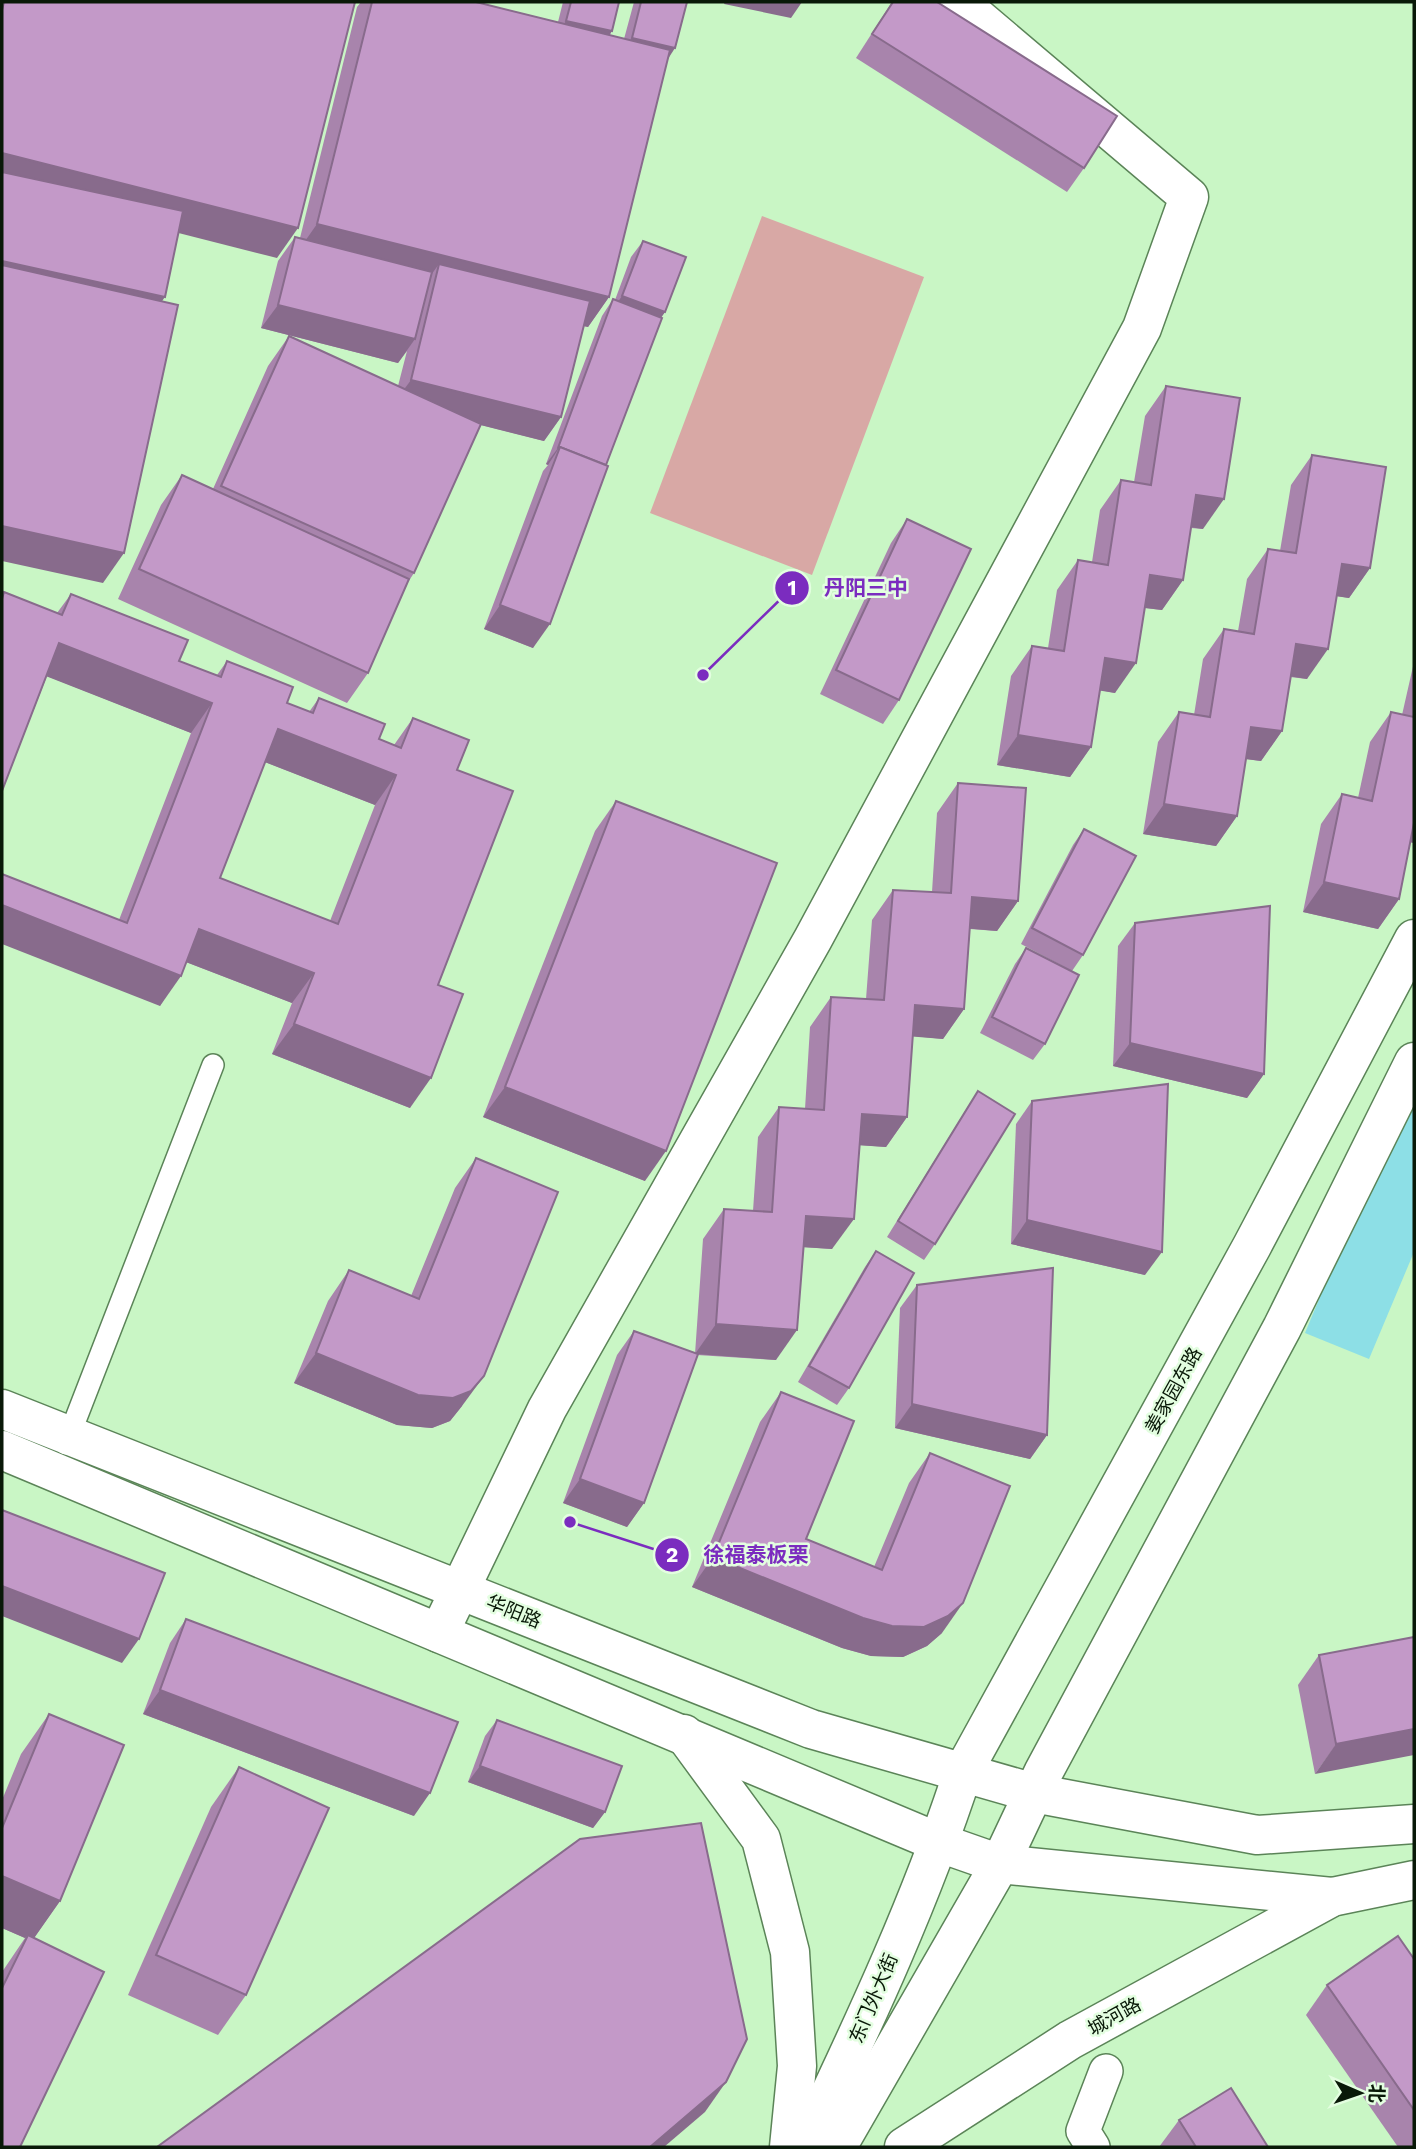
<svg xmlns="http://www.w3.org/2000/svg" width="1416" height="2149" viewBox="0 0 1416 2149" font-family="'Work Sans','Noto Sans SC',sans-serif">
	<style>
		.green { fill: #d8a8a5 }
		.water { fill: #8ddfe6 }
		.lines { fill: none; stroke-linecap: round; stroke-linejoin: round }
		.service-casing { stroke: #5b8458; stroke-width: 24 }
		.pedestrian-casing { stroke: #5b8458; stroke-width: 36 }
		.minor-casing { stroke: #5b8458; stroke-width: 41 }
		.secondary-casing { stroke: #5b8458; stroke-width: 41 }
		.service { stroke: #fff; stroke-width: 21 }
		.pedestrian { stroke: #fff; stroke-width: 33 }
		.minor { stroke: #fff; stroke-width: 38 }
		.secondary { stroke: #fff; stroke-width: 38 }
		.wall { fill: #a884ac; fill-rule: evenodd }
		.shaded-wall { fill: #886b8c }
		.building { fill: #c399c8; stroke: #886b8c; stroke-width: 2; fill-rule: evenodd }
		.labels { text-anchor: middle; stroke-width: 5; stroke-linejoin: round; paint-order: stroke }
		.street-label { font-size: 19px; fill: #091908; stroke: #e3fee0 }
		.leader { fill: none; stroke: #7b2cbf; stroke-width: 2.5 }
		.callout-dot { fill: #7b2cbf; stroke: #e3fee0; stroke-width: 2.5 }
		.mark-label { font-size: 21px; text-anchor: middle; font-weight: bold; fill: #fff }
		.callout-label { font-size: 21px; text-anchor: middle; font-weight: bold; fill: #7b2cbf; stroke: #e3fee0; stroke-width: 5; stroke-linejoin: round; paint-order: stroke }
	</style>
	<rect width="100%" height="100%" fill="#c9f6c5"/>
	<path class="green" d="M762,216l162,61 -112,298 -162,-62z"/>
	<path class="water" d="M1414,1092v160l-45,107 -64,-26 66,-159z"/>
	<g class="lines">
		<g class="service-casing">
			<path id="service" d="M66,1444l147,-379"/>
		</g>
		<g class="pedestrian-casing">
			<path id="pedestrian" d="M1093,2147l-10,-16 23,-60"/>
		</g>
		<g class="minor-casing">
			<path id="minor" d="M439,1633l108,-224 266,-470 329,-611 47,-131 -230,-195"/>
		</g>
		<g class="secondary-casing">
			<g id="secondary">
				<path d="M2,1409l809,320 223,64 223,42 157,-11"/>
				<path d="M2,1450l938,393 60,21 332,33"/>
				<path d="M684,1734l77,105 29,113 7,114 -8,81"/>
				<path d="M798,2147l11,-9c57,-119 113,-240 154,-366l289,-526 162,-307"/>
				<path d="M837,2147l163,-283 43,-91 239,-445 132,-266"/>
				<path d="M904,2147l166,-107 262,-143 82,-17"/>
			</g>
		</g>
		<use href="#service" class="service"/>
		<use href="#pedestrian" class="pedestrian"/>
		<use href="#minor" class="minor"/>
		<use href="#secondary" class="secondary"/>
	</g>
	<g class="wall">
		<path d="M361,2h115l82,20 5,-20h56l-9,33 14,4 10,-37h53l-19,56 -59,239 -21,30 -5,-1 -22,91 -17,24 -63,-16 -67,148 -6,9 -40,91 -21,30 -229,-104 43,-94 21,-30 31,14 55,-123 21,-30 109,50 9,-35 -9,12 -137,-35 17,-67 17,-24 5,1 57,-231z"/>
		<path d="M892,2h45l147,166 -17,24 -211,-134z"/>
		<path d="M643,241l22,71 -4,5 -128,331 -49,-19 59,-158 5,-6 -2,-1 56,-148 11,-17 2,1 16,-43z"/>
		<path d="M1166,386l37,143 -12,-1 -8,52 -21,30 -17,-2 -30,85 -15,-3 -9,57 -21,30 -73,-12 14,-89 21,-30 16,2 9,-58 21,-30 14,2 8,-52 21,-30 13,2 11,-66z"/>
		<path d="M1312,455l58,113 -21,30 -12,-2 -30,83 -17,-2 -8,54 -21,30 -15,-2 -9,57 -21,30 -73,-12 15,-92 21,-30 15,3 9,-56 21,-30 14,2 9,-52 21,-30 12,2 11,-66z"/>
		<path d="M907,519l-8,181 -16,24 -63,-30 71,-151z"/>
		<path d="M4,592l53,21 14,-19 108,67 38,14 10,-14 60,42 22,9 10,-14 60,41 15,6 19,-27 44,52 -19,215 -28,123 -138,-54 20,-51 -106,-41 -26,44 -41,-86 72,-187 -144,-57 -45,115v-195zM265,762l110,43 -45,116 -110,-43z"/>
		<path d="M1414,662v181l-4,-1 -11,57 -21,30 -75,-17 18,-88 21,-30 16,4 12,-56 21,-30 11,3z"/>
		<path d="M958,783l60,118 -21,30 -27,-2 -6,80 -21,30 -30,-3 -6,81 -21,30 -27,-2 -27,104 -29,-2 -27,113 -79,-5 -53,148 -17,24 -64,-24 54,-148 17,-24 61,23 8,-115 21,-30 29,2 5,-74 21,-30 26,2 5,-82 21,-30 35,2 6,-79 21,-30 39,2 5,-79z"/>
		<path d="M616,801l29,380 -162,-64 112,-286z"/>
		<path d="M1084,829l-1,126 -11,16 -51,-27 52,-99z"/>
		<path d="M1135,923l129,151 -17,24 -134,-32 5,-120z"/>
		<path d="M1026,948l19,96 -12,16 -53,-27 35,-69z"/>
		<path d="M978,1091l-43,153 -11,16 -37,-23 80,-129z"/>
		<path d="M1032,1101l113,174 -134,-31 5,-120z"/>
		<path d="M476,1158l-14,248 -12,15 -18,7 -35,-3 -103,-42 34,-82 21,-31 62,26 44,-108z"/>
		<path d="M876,1251l-27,137 -12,17 -39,-23 67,-115z"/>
		<path d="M917,1285l130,150 -17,24 -135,-31 5,-120z"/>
		<path d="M781,1392l25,147 68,28 35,-84 21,-30 12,180 -15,13 -24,11 -32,-1 -29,-8 -150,-61 68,-165z"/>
		<path d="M186,1619l228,197 -271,-102 27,-71z"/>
		<path d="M1414,1637l-99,137 -17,-89 21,-30z"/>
		<path d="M49,1714l11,187 -26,37 -32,209v-175l23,-34 -23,-10v-128l19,-46z"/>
		<path d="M497,1720l108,92 -12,16 -125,-46 17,-46z"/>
		<path d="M239,1767l7,228 -28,40 -90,-40 83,-188z"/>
		<path d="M1414,1959v188h-16l-92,-132 21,-30z"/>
		<path d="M1179,2120l89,27h-109z"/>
	</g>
	<g class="shaded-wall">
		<path d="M725,2h77l-11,16 -67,-14z"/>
		<path d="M566,21l46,10 -11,17 -46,-11z"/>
		<path d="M632,38l43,10 -11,17 -44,-11z"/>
		<path d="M2,153l296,75 -21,30 -275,-70z"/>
		<path d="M317,224l292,73 -21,30 -155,-39 6,-24 -16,22 -127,-32z"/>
		<path d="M2,261l163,36 -17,23 -146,-32z"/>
		<path d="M622,296l43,16 -11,16 -43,-16z"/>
		<path d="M278,305l137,34 -17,24 -137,-35z"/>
		<path d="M411,380l150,37 -17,24 -150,-38z"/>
		<path d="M558,448h1l-11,17 -2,-1z"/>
		<path d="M1196,495l28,4 -21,30 -28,-4z"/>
		<path d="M2,526l122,27 -21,30 -101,-22z"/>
		<path d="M1342,564l28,4 -21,30 -28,-4z"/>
		<path d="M1150,575l33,5 -21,30 -33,-4z"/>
		<path d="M500,605l50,19 -17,24 -49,-19z"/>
		<path d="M59,643l153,60 -21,30 -153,-60z"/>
		<path d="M1296,644l32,5 -21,30 -32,-5z"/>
		<path d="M1105,658l31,5 -21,30 -31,-5z"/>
		<path d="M1251,727l31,4 -21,30 -31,-4z"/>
		<path d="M278,729l118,46 -21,30 -118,-46z"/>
		<path d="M1018,735l73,12 -21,30 -73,-12z"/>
		<path d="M1164,804l73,12 -21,30 -73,-12z"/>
		<path d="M1414,813v30l-18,-4z"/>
		<path d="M1324,882l75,17 -21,30 -75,-17z"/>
		<path d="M972,897l46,4 -21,30 -46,-4z"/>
		<path d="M2,905l179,71 -21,30 -158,-62z"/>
		<path d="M199,929l115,44 -22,30 -114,-44z"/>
		<path d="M915,1005l49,4 -21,30 -49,-4z"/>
		<path d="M294,1024l137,54 -21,30 -138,-54z"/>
		<path d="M1130,1043l134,31 -17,24 -134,-32z"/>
		<path d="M505,1087l161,64 -21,30 -162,-64z"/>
		<path d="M862,1114l45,3 -21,30 -45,-3z"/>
		<path d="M806,1216l48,3 -22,30 -47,-3z"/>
		<path d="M1027,1220l135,32 -17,23 -134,-31z"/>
		<path d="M716,1324l81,6 -21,30 -81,-6z"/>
		<path d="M316,1353l168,23 -22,30 -12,15 -18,7 -35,-3 -103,-42z"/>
		<path d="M912,1404l135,31 -17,24 -135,-31z"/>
		<path d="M580,1479l64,24 -17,24 -64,-24z"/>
		<path d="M713,1557l250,46 -21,30 -15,13 -24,11 -32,-1 -29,-8 -150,-61z"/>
		<path d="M2,1586l137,53 -17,24 -120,-47z"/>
		<path d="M160,1690l270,103 -16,23 -271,-102z"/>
		<path d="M1414,1729v26l-99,19 21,-30z"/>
		<path d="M480,1766l125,46 -12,16 -125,-46z"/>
		<path d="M2,1876l58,25 -28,40 -4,-6 -3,3 -23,-10z"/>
		<path d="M726,2082l-21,30 -41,35h-14z"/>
	</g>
	<g class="building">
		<path d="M4,2h351l-57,226 -296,-75v-143z"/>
		<path d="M372,2h104l194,48 -61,247 -292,-73z"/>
		<path d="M571,2h48l-7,29 -46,-10z"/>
		<path d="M641,2h46l-12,46 -43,-10z"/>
		<path d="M893,2h44l180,114 -33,52 -212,-134z"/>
		<path d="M2,172l181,39 -18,86 -163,-36z"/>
		<path d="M295,237l137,35 -17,67 -137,-34z"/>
		<path d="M643,241l43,16 -21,55 -43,-16z"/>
		<path d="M439,264l151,37 -29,116 -150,-37z"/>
		<path d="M2,265l176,40 -54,248 -122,-27z"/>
		<path d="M613,299l49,19 -56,147 -46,-18 -1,2 -1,-1z"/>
		<path d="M289,336l192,88 -67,149 -193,-87z"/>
		<path d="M1166,386l74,12 -16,101 -28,-4 -13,85 -33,-5 -14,88 -31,-5 -14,89 -73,-12 14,-89 32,5 14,-91 30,5 13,-85 30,5z"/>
		<path d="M560,447l48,19 -58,158 -50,-19z"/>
		<path d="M1312,455l74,12 -16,101 -28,-4 -14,85 -32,-5 -14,87 -31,-4 -14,89 -73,-12 15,-92 31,5 14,-88 30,5 14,-85 28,4z"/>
		<path d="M182,475l227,104 -41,94 -229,-104z"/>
		<path d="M907,519l64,30 -72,151 -63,-30z"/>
		<path d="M4,592l58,23 9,-21 117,46 -9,21 42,16 6,-16 66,26 -6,16 26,10 6,-15 66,26 -6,15 22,9 12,-30 56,22 -12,30 56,21 -75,194 25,9 -32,84 -137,-54 20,-51 -115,-44 -18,47 -179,-71v-31l125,49 85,-220 -153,-60 -57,148v-192zM278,729l118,46 -58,149 -118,-46z"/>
		<path d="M1391,712l23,5v106l-15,76 -75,-17 18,-88 30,7z"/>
		<path d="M958,783l68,5 -8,113 -46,-4 -8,112 -49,-4 -8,112 -45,-3 -8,105 -48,-3 -9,114 -81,-6 8,-115 48,3 7,-105 45,3 7,-113 53,3 9,-110 58,3z"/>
		<path d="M616,801l161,62 -111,288 -161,-64z"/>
		<path d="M1084,829l52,27 -53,99 -51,-27z"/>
		<path d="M1270,906l-6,168 -134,-31 5,-120z"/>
		<path d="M1026,948l53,27 -34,69 -53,-27z"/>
		<path d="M1168,1084l-6,168 -135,-32 5,-119z"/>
		<path d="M978,1091l37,23 -80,130 -37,-23z"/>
		<path d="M476,1158l82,34 -74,184 -13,15 -18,7 -35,-3 -102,-42 33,-83 70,29z"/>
		<path d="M876,1251l38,22 -65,115 -40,-22z"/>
		<path d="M1053,1268l-6,167 -135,-31 5,-119z"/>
		<path d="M634,1331l64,23 -54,149 -64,-24z"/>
		<path d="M781,1392l73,29 -48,118 76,31 48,-117 80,33 -47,117 -15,13 -24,11 -32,-1 -29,-8 -150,-61z"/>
		<path d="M2,1510l163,63 -26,66 -137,-53z"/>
		<path d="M186,1619l272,103 -28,71 -270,-103z"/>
		<path d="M1414,1637v92l-78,15 -17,-89z"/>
		<path d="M49,1714l75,31 -64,156 -58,-25v-48z"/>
		<path d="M497,1720l125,46 -17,46 -125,-46z"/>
		<path d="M239,1767l90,41 -83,187 -90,-40z"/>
		<path d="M701,1823l46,216 -21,43 -76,65h-493l423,-308z"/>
		<path d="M28,1935l76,37 -84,175h-18v-159z"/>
		<path d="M1398,1936l16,23v151l-87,-125z"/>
		<path d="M1231,2088l37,59h-72l-17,-27z"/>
	</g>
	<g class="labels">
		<g class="street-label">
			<text transform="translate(1173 1390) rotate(-61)" y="7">姜家园东路</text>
			<text transform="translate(514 1611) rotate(22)" y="7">华阳路</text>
			<text transform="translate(873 1998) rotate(-67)" y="7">东门外大街</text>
			<text transform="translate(1114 2016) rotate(-29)" y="7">城河路</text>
		</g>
	</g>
	<path class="leader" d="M703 675L792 588M570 1522L672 1555"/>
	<g class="callout-dot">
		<circle cx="703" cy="675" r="7"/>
		<circle cx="570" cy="1522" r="7"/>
		<circle cx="792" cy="588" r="18"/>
		<circle cx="672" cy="1555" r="18"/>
	</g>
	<g class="mark-label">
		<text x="792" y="595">1</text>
		<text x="672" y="1562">2</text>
	</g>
	<g class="callout-label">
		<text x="866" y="595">丹阳三中</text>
		<text x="756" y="1562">徐福泰板栗</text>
	</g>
	<rect width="1416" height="2149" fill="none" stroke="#091908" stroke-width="7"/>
	<g transform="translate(1360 2093) rotate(92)" stroke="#e3fee0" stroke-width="5" paint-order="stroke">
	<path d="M0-5L12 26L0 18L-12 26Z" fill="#091908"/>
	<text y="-10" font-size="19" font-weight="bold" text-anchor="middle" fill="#091908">北</text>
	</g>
</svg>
